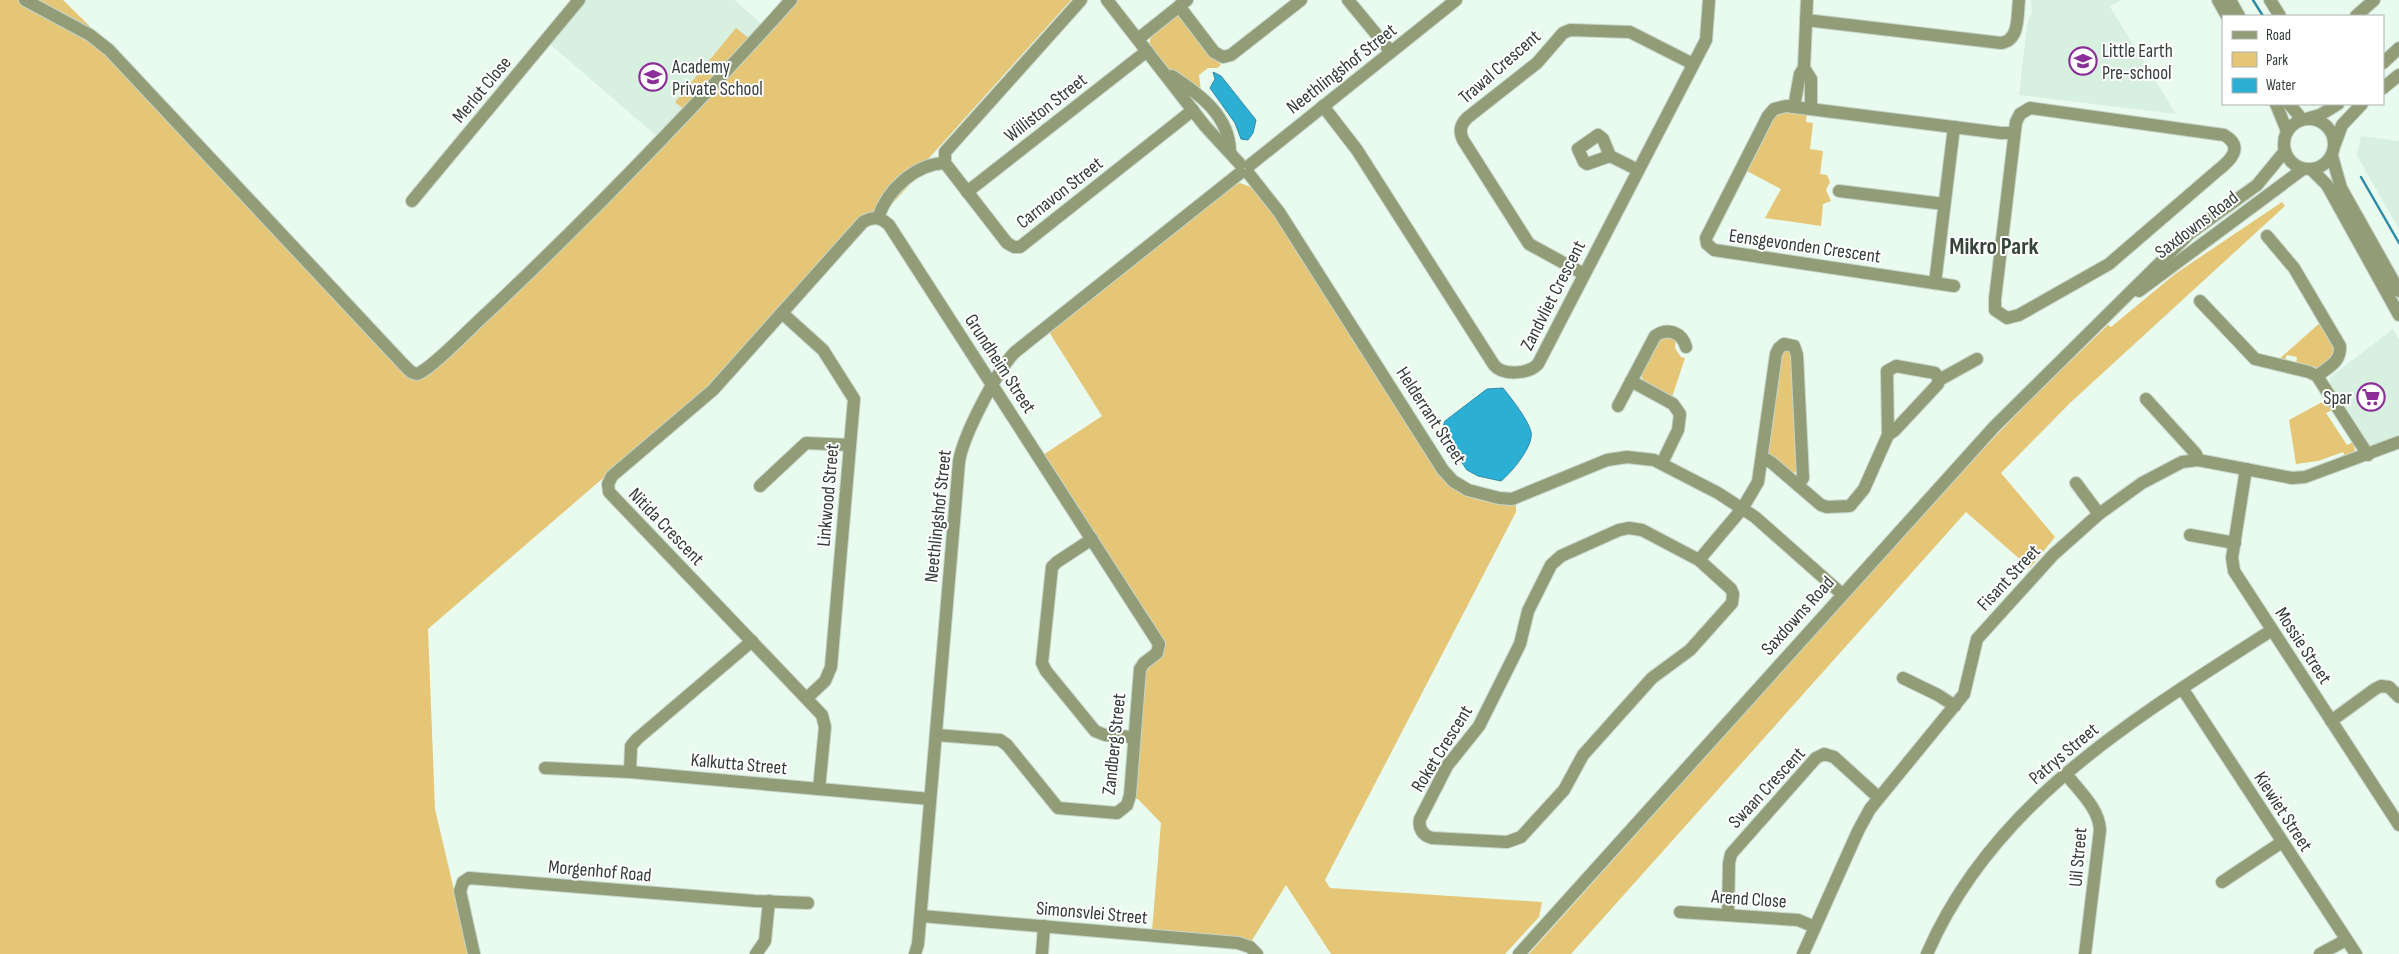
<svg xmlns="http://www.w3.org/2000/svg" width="2399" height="954" viewBox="0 0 2399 954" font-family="'Sofia Sans Condensed',sans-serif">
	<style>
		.built { fill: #d8f0df }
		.green { fill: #e5c676 }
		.water { fill: #2cafd5; stroke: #2f8ca6 }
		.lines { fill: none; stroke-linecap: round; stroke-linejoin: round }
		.stream { stroke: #2f8ca6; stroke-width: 2.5 }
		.minor-casing { stroke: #c5d4c9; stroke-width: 14 }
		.minor { stroke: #929d78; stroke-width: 12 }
		.labels { text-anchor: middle; stroke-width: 4; stroke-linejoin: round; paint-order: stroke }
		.poi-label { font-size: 19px; fill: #353c37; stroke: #fff; text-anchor: start }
		.street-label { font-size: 19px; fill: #353c37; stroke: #fff }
		.district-label { font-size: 24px; font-weight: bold; fill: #35433a; stroke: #fff }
	</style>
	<rect width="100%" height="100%" fill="#e9faee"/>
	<g class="built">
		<path d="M585,0h149l30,26 -104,113 -111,-96z"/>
		<path d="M2031,0h90l-11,7 66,107 -157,-19 8,-69 3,-11h2z"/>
		<path d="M2361,136l38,5v88l-42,-73z"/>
		<path d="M2393,329l6,11v96l-22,11 -8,-2 -41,-61 3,-3 -2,-3z"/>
	</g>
	<g class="green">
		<path d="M0,0h63l51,50 303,322 32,-28 237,-233 -11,-9 61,-74 15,12 36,-40h284l-159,177 2,3 -32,35 -5,-1 -167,172 -282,243 7,180 34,145h-469z"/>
		<path d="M1174,15l8,2 39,48 -4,3h-9l-9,7 2,16 -34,-23 -18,-23 3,-13z"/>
		<path d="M1781,111l26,1 -1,10 7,1 -3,26 13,2 -3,23 7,1 3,7 -4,8 5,11 -8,3 -2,22 -56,-8 16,-29 -36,-19 27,-51z"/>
		<path d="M1240,183l11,4 21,25 171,268c19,19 47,24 73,24v8l-191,368 5,8 212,14 -3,15 -34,37h-174l-45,-69 -35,57 -99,-11 9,-108 -23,-24h-5l11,-127 17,-16 -118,-201 59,-39 -53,-84 184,-146z"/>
		<path d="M2282,202l3,4 -215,197 -69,70 54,64 -25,31 -64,-56 -395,442h-42l420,-469 80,-84 79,-76 3,2 64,-53z"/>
		<path d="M2321,322l16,30 -17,17 -24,-4 1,-8 -10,-2 -3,8 -7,-2z"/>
		<path d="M1666,334l10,6 -1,8 6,9 4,1 -13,39 -28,-15 -4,-8 16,-34z"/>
		<path d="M1784,350l7,2 7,118 -4,3c-9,-2 -24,-15 -27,-24l13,-93z"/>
		<path d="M2326,400l6,10 -6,3 21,32 6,-3 2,9 -9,7 -3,-6 -25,9 -22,3 -7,-44z"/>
	</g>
	<g class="water">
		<path d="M1213,72l8,4 35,44 -3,13 -5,7 -7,-1 -6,-16 -25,-35 5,-9z"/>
		<path d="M1503,388c8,10 26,33 28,44 3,14 -20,41 -30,49l-23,-5 -11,-6 -26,-38 4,-11 42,-32z"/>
	</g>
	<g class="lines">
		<g class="stream">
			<path d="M2253,0l10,16"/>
			<path d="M2361,177l38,66"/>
		</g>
		<g class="minor-casing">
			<g id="minor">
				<path d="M25,0l65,35 19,15 294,314 8,8 6,2c16,-6 56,-49 71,-62 106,-100 206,-204 303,-312"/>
				<path d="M1081,0l-136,152v11l62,80 7,4h6l173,-137"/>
				<path d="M1107,0l98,126 35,38"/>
				<path d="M1348,0l43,52"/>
				<path d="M2218,0l9,16"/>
				<path d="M2230,0l9,16"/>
				<path d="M2270,0l10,16"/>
				<path d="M1179,6l35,46 9,5 8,-2 70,-55"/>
				<path d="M2356,16l18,-16"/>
				<path d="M1806,20l195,23c19,-3 16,-27 18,-43"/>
				<path d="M1138,39l49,-39"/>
				<path d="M2383,63l16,-15"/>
				<path d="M1804,68l7,11v30"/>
				<path d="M1172,76c27,18 57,39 58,75"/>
				<path d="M2383,88l16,-13"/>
				<path d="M2276,104l11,27"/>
				<path d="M2289,104l13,15"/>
				<path d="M1323,106l34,44 137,215c9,11 35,9 44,-1l168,-324 3,-40"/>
				<path d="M1794,107l6,-33 4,-6 3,-68"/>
				<path d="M2030,108l194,27c21,12 6,26 -7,36l-108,93 -90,51 -12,3 -12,-8v-11l21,-177 4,-8z"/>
				<path d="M2309,118l11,-3 18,-11"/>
				<circle cx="2309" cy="144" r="25"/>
				<path d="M2335,144l7,-19 20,-21"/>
				<path d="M1610,156l-7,-17 -5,-4 -20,14 6,13 3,2 23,-8 28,14"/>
				<path d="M2332,156l9,32 58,103"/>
				<path d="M1250,165l206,-165"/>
				<path d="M2311,169l16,16 72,130"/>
				<path d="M1249,174l30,38 164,258 10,11 15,9 31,8 13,1 95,-39 20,-3 27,3 64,33 37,24 87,77"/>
				<path d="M1839,191l105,13"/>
				<path d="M967,192l180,-141"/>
				<path d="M412,201l167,-201"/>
				<path d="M878,218c9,-28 37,-54 67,-55"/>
				<path d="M2267,236l27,32 46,78c1,16 -11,21 -23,30"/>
				<path d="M1584,274l-55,-30 -66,-104c-4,-8 -3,-15 4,-22l70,-55 26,-30 7,-3 60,2 63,32"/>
				<path d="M1935,283l19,-156"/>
				<path d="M1954,286l-240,-36 -7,-6 -1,-6 62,-122 6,-7 12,-3 215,27h13"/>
				<path d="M2139,291l164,-122"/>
				<path d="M2200,301l55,58 54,13 8,4 51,79"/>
				<path d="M782,313l41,37 31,49 -23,268 -6,14 -18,17"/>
				<path d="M1939,380l38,-21"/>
				<path d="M1631,381l42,23 7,10 -2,16 -16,33"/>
				<path d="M2146,399l50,55 2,6"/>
				<path d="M1618,406l37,-70c12,-9 27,-4 31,11"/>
				<path d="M1762,457l10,6 49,42 6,2 23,-1 14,-17 24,-54 -1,-64 9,-5 39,7 3,4v7l-43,46 -7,5"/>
				<path d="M2246,469l-14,89 2,13 165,254"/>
				<path d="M2076,483l23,31"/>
				<path d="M760,486l46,-43 44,2"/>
				<path d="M1629,528l13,2 57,30 32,29 2,5 -1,9 -42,47 -38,28 -69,77 -19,35 -43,47 -14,5 -75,-4c-10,-3 -14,-10 -12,-19l27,-53 32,-40 41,-82 8,-33 23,-46 10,-9 58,-26z"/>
				<path d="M2190,535l45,8"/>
				<path d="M1092,539l-35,23 -5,5 -10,96 4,8 49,60 10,4 28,2"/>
				<path d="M1699,560l43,-51 16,-27 18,-128 3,-6 5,-4 10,2 3,9 6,123 -5,7"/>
				<path d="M1903,678l35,17 17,11"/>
				<path d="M2182,688l174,266"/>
				<path d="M2331,721l44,-32 6,-3 8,1 10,10"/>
				<path d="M545,768l85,4 300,27"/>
				<path d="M630,772l1,-26 6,-7 115,-98"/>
				<path d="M2066,774c13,17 33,34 34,56l-15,124"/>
				<path d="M819,789l6,-62 -3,-12 -213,-223 -1,-8 4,-8 101,-86 150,-168c10,-6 18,-5 26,3l270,419 -2,9 -13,10 -4,6 -10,126 -3,10 -10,8 -59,-5 -51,-63 -7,-5 -64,-5"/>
				<path d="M2222,882l60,-40"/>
				<path d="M1680,912l118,8 17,7"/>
				<path d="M1728,915l1,-52 2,-9 85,-96 8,-4 10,3 44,40"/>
				<path d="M921,916l317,27 12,4 7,7"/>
				<path d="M474,954l-14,-63 3,-9 6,-4 286,23 53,2"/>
				<path d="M756,954l9,-13 4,-40"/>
				<path d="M915,954l3,-10 41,-482c4,-27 38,-91 56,-110l225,-179"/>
				<path d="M1042,954l2,-28"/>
				<path d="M1519,954l475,-527 195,-193 68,-49 28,-34"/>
				<path d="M1803,954l55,-123 12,-22 94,-115 13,-55 76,-84 46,-41 43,-31 40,-21 16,-2 94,18 13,-1 94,-35"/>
				<path d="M1927,954c66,-153 210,-237 345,-324"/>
				<path d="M2320,954l26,-14"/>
			</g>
		</g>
		<use href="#minor" class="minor"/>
	</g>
	<defs>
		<g id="school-ring" transform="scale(1.4375)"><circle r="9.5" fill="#fff" stroke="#8c2e98" stroke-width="1.5"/><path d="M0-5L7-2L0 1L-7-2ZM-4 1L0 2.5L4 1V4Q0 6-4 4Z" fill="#8c2e98"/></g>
		<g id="supermarket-ring" transform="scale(1.4375)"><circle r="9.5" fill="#fff" stroke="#8c2e98" stroke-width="1.5"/><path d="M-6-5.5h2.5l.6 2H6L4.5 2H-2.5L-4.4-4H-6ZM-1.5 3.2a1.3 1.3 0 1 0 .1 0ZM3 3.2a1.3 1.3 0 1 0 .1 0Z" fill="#8c2e98"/></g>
	</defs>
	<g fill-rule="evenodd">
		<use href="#school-ring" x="2083" y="61"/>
		<use href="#school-ring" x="653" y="77"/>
		<use href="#supermarket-ring" x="2371" y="397"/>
	</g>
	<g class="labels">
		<g class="poi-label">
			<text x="2102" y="57">Little Earth<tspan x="2102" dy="22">Pre-school</tspan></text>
			<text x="672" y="73">Academy<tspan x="672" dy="22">Private School</tspan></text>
			<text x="2352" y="404" text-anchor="end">Spar</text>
		</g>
		<g class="street-label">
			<text transform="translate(1499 66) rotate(-41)" y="7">Trawal Crescent</text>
			<text transform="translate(1341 68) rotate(-38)" y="7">Neethlingshof Street</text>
			<text transform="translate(481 89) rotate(-50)" y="7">Merlot Close</text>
			<text transform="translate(1045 107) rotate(-38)" y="7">Williston Street</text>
			<text transform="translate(1059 192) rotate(-38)" y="7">Carnavon Street</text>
			<text transform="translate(2196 224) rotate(-37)" y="7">Saxdowns Road</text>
			<text transform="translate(1805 245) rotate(8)" y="7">Eensgevonden Crescent</text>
			<text transform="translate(1552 295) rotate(-63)" y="7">Zandvliet Crescent</text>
			<text transform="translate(1001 363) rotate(57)" y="7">Grundheim Street</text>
			<text transform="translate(1432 415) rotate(57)" y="7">Helderrant Street</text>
			<text transform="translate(827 495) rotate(-85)" y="7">Linkwood Street</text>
			<text transform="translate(937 516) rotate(-84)" y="7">Neethlingshof Street</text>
			<text transform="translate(667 526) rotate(46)" y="7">Nitida Crescent</text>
			<text transform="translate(2008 577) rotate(-47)" y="7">Fisant Street</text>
			<text transform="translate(1797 615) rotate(-48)" y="7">Saxdowns Road</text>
			<text transform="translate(2304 645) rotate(57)" y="7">Mossie Street</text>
			<text transform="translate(1113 744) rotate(-84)" y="7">Zandberg Street</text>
			<text transform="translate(1441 748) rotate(-58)" y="7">Roket Crescent</text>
			<text transform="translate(2063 753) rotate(-40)" y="7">Patrys Street</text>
			<text transform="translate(739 763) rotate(5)" y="7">Kalkutta Street</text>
			<text transform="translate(1766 787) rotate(-47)" y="7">Swaan Crescent</text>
			<text transform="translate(2284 811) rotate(57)" y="7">Kiewiet Street</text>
			<text transform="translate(2077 857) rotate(-85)" y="7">Uil Street</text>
			<text transform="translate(600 870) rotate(5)" y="7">Morgenhof Road</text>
			<text transform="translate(1749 898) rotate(4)" y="7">Arend Close</text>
			<text transform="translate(1092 912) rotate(5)" y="7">Simonsvlei Street</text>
		</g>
		<g class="district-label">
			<text x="1994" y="254">Mikro Park</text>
		</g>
	</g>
	<rect x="2222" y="15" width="162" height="90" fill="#ffffff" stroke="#aeb1af"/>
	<rect x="2232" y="31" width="25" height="8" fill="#929d78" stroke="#aeb1af"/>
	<text x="2266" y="40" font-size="15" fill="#353c37">Road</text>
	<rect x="2232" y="52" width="25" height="15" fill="#e5c676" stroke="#aeb1af"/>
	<text x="2266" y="65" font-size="15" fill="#353c37">Park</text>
	<rect x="2232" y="78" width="25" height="15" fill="#2cafd5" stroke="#aeb1af"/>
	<text x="2266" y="90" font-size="15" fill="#353c37">Water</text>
</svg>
